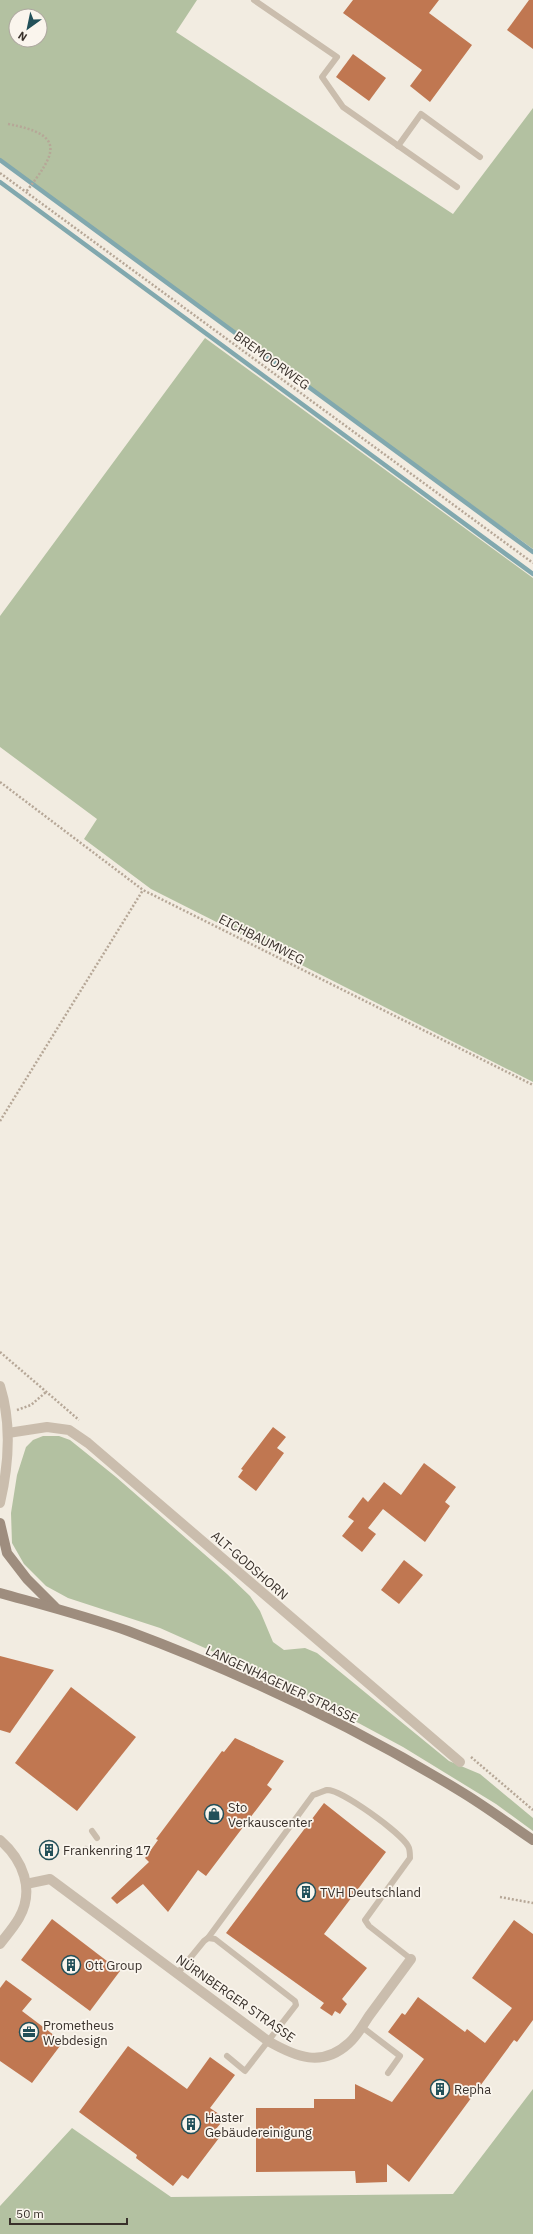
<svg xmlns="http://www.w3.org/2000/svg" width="533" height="2234" viewBox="0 0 533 2234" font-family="'IBM Plex Sans',sans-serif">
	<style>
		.green { fill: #b3c1a1; fill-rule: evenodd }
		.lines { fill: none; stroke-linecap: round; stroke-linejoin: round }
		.stream { stroke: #81a8ae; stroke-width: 4.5 }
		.building { fill: #c07751 }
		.path { stroke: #b6a797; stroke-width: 2.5; stroke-dasharray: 2 2; stroke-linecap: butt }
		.service { stroke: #cabdad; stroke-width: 6 }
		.minor { stroke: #cabdad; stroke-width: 10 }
		.secondary { stroke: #9e8d7e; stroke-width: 10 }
		.labels { text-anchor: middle; stroke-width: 3.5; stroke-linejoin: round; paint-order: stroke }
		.street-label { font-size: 13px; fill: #39312b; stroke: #faf5ed }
		.poi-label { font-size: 13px; fill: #39312b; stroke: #faf5ed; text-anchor: start }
	</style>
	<rect width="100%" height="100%" fill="#f2ece1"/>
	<g class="green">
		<path d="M0,0h197l-21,32 277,182 80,-106v441l-158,-113 -375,-277zM16,16h24v24h-24z"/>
		<path d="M205,338l328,240v504l-382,-193 -67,-50 13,-20 -97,-72v-131z"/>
		<path d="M43,1436h16l11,4 46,37 111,97 23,22 10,15 13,31 11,8 21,-2 12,5 132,108 31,13 53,44v13l-37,-27 -93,-57 -117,-63 -126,-56 -92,-30 -22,-12 -22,-22 -12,-21 -1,-30 6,-38 9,-28 7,-7z"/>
		<path d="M533,2089v145h-533v-28l72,-78 99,69 282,-3z"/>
	</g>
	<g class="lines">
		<g class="stream">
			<path d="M0,160l533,392"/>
			<path d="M0,182l533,392"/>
		</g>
	</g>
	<g class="building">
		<path d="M353,0h86l-10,13 43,32 -42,57 -20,-16 12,-16 -79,-57z"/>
		<path d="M529,0h4v49l-26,-19z"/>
		<path d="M353,54l33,24 -17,23 -33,-24z"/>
		<path d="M273,1427l13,10 -9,11 7,5 -28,38 -18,-14 5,-7 -2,-1z"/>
		<path d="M424,1463l32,24 -11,15 5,4 -25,36 -42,-33 -15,19 8,6 -14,18 -20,-16 12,-15 -6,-4 15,-20 5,5 16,-20 17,13z"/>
		<path d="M404,1560l19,15 -24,29 -18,-14z"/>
		<path d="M0,1656l54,14 -44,63 -10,-3z"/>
		<path d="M71,1687l65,50 -59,74 -62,-48z"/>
		<path d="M235,1738l49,23 -17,24 5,4 -66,87 -8,-6 -30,42 -25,-28 -26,20 -6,-6 38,-36 -4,-4 13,-18 -2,-1 66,-88 2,1z"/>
		<path d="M324,1803l62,49 -62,82 43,34 -25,31 5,5 -7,10 -5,-3 -3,5 -12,-8 4,-5 -98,-70z"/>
		<path d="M52,1919l68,52 -30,40 -69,-51z"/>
		<path d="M514,1920l19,14v86l-16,22 -3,-2 -105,142 -22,-18v18l-31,1 -1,-12 -99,1v-64h58v-9h41v-15l37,18 32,-43 -36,-27 14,-19 3,2 13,-18 47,35 2,-3 18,14 27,-35 -40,-30z"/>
		<path d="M6,1980l26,19 -10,12 41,31 -31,41 -32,-22v-73z"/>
		<path d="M128,2046l59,43 23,-32 25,18 -25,33 15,10 -9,11 6,5 -34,45 -6,-4 -9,11 -37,-28 1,-3 -58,-43z"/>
	</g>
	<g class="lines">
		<g class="path">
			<path d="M8,124c59,11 48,29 18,68"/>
			<path d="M0,173l533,390"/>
			<path d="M0,782l143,108 390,195"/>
			<path d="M0,1121l143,-231"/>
			<path d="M0,1352l79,68"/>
			<path d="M17,1410l14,-5 15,-13"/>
			<path d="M471,1757l62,53"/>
			<path d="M500,1897l33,6"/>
		</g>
		<g class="service">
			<path d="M254,0l83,57 -15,20 21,30 114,80"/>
			<path d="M398,146l23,-32 59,43"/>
			<path d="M92,1831l5,7"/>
			<path d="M86,1849l5,4"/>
			<path d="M208,1938l105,-143c4,-1 10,-4 14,-5 14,-1 74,43 81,56 2,3 2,8 2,12l-45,62 4,6 42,33"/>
			<path d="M177,1974l27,-33 4,-3 7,1 80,62 1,4 -51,66 -18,-15"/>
			<path d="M362,2027l38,29 -12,17"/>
		</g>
		<g class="minor">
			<path d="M0,1386c12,38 9,78 0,117"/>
			<path d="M8,1433l39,-6 22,3 19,13 372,319"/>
			<path d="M0,1840c23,20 35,50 19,78 -5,9 -13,18 -19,26"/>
			<path d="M26,1884l24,-5 218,162c28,16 54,27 81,2 8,-7 14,-18 20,-27 14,-19 28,-38 42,-57"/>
		</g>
		<g class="secondary">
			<path d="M0,1523l7,30 20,26 28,28"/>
			<path d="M0,1593c43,12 86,23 128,38 115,43 227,96 332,160 25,15 49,33 73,49"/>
		</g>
	</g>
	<defs>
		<g id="shop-ring" transform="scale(1)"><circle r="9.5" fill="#faf5ed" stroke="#225059" stroke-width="1.5"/><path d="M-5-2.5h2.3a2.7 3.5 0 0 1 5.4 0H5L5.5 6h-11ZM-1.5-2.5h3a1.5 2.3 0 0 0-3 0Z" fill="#225059"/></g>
		<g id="building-ring" transform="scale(1)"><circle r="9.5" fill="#faf5ed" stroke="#225059" stroke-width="1.5"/><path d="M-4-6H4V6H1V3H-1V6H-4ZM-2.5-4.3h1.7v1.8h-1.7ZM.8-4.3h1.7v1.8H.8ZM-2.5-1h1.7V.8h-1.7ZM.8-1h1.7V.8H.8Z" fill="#225059"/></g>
		<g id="office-ring" transform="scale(1)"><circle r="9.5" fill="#faf5ed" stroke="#225059" stroke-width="1.5"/><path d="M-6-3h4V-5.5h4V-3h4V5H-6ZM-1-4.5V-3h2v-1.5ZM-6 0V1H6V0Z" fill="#225059"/></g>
	</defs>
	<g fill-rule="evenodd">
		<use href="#shop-ring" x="214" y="1814"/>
		<use href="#building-ring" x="49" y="1850"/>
		<use href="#building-ring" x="306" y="1892"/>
		<use href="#building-ring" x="71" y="1965"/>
		<use href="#office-ring" x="29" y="2032"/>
		<use href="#building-ring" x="440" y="2089"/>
		<use href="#building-ring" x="191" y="2124"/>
	</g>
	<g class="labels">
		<g class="street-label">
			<text transform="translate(272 360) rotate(36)" y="5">BREMOORWEG</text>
			<text transform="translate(262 939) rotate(27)" y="5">EICHBAUMWEG</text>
			<text transform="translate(250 1565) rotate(41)" y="5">ALT-GODSHORN</text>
			<text transform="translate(282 1684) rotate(25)" y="5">LANGENHAGENER STRASSE</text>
			<text transform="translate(236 1998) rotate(35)" y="5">NÜRNBERGER STRASSE</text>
		</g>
		<g class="poi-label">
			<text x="228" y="1812">Sto<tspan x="228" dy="15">Verkauscenter</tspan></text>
			<text x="63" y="1855">Frankenring 17</text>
			<text x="320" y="1897">TVH Deutschland</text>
			<text x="85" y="1970">Ott Group</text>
			<text x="43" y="2030">Prometheus<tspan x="43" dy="15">Webdesign</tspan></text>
			<text x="454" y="2094">Repha</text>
			<text x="205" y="2122">Haster<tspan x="205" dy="15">Gebäudereinigung</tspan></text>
		</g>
	</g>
	<g transform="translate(28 28) rotate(213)"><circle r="19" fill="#faf5ed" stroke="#ada79f"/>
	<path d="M0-3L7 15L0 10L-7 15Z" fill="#225059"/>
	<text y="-6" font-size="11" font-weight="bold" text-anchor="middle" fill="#39312b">N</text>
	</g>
	<path d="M10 2218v6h117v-6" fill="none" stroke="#39312b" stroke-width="2"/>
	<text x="16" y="2218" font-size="12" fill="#39312b" stroke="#faf5ed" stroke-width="3" paint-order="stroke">50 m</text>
</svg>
